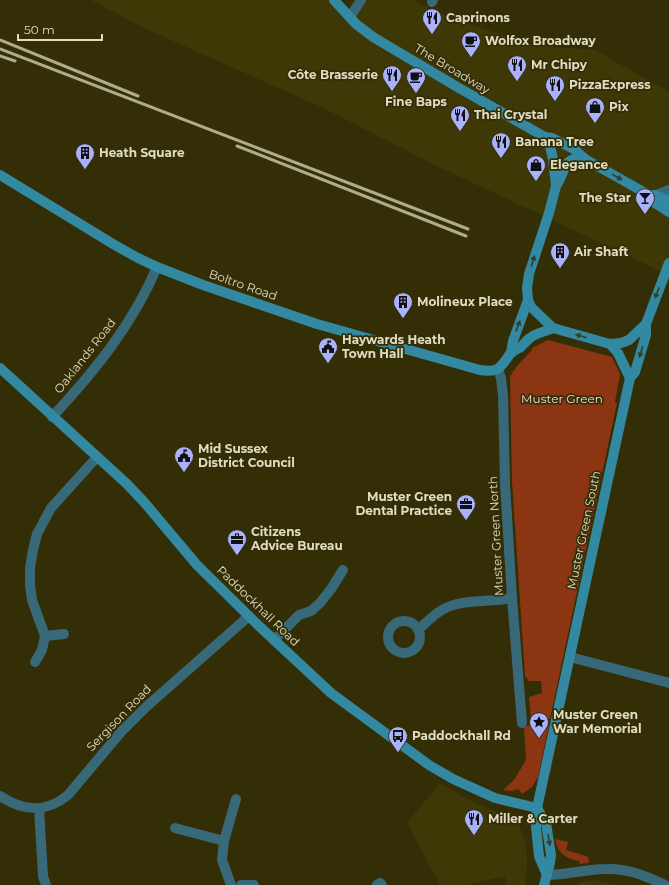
<svg xmlns="http://www.w3.org/2000/svg" width="669" height="885" viewBox="0 0 669 885" font-family="Montserrat,sans-serif">
	<style>
		.built { fill: #3e3706 }
		.green { fill: #8c3513 }
		.lines { fill: none; stroke-linecap: round; stroke-linejoin: round }
		.street { stroke: #376978; stroke-width: 10 }
		.secondary { stroke: #3289a1; stroke-width: 10 }
		.rail { stroke: #afab8d; stroke-width: 3 }
		.oneway { fill: #344025 }
		.labels { text-anchor: middle; stroke-width: 3.5; stroke-linejoin: round; paint-order: stroke }
		.poi-label { font-size: 12px; font-weight: bold; fill: #e0dcc2; stroke: #342e06; text-anchor: start }
		.street-label { font-size: 12px; fill: #e0dcc2; stroke: #342e06 }
		.park-label { font-size: 12px; fill: #f5dad1; stroke: #342e06 }
	</style>
	<rect width="100%" height="100%" fill="#342e06"/>
	<g class="built">
		<path d="M91,0h243l16,16 11,-16h52l41,19 83,27 58,4 74,42v183l-230,-108 -118,-60 -175,-78z"/>
		<path d="M440,783l29,17 16,7 29,12 3,3 5,10 4,12 1,20 -2,21h-19l-1,-9 -38,9h-27l-33,-62z"/>
		<path d="M595,880l20,5h-40l11,-4z"/>
	</g>
	<g class="green">
		<path d="M548,340l64,17 8,17 -5,28 2,1 -67,316 -19,-1 -2,-21 13,-4 -1,-12h-12l-4,-5 -13,-195 -2,-105 7,-10 15,-16v-2z"/>
		<path d="M549,725l-11,52 -6,10 -10,7 -4,-5 -6,2 -9,-1 11,-10 12,-20 -2,-34z"/>
		<path d="M555,839l13,3 -2,8 20,6 2,1 1,5 -1,1 -8,1 -1,-3c-13,-2 -22,-9 -24,-22z"/>
	</g>
	<g class="lines">
		<g class="street">
			<path d="M432,2l1,-2"/>
			<path d="M350,17l11,-17"/>
			<path d="M656,195l13,-5"/>
			<path d="M498,369l3,9 2,17 2,89 7,114 10,125"/>
			<path d="M52,417c42,-45 81,-93 105,-150"/>
			<circle cx="404" cy="637" r="16"/>
			<path d="M418,630c8,-7 15,-15 24,-20 20,-12 48,-7 70,-12"/>
			<path d="M45,636l19,-2"/>
			<path d="M274,640l25,-25 12,-4 9,-8 11,-14 12,-19"/>
			<path d="M570,657l99,26"/>
			<path d="M35,662l7,-12 3,-14 -13,-36 -2,-15v-17l3,-18 4,-16 14,-26 46,-51"/>
			<path d="M0,796c23,15 45,18 68,-1l53,-63 25,-25 103,-91"/>
			<path d="M39,808l4,68 3,9"/>
			<path d="M175,828l49,13 12,-42"/>
			<path d="M224,841l-2,19 9,25"/>
			<path d="M547,875c20,0 39,-6 59,-6 21,-1 40,7 59,16"/>
			<path d="M241,885h13"/>
			<path d="M377,885l3,-2 2,2"/>
		</g>
		<g class="secondary">
			<path d="M334,0l22,24 17,13 86,51 86,49 7,1 14,7 9,5 10,9 64,36 3,6 17,11"/>
			<path d="M0,175l113,69 25,14 19,9 46,18 114,39 163,46c19,3 20,-2 30,-16 3,-3 7,-5 11,-7 3,-3 6,-7 9,-9 7,-6 15,-6 23,-10"/>
			<path d="M556,186c10,-13 6,-31 29,-27"/>
			<path d="M649,195h7l13,6"/>
			<path d="M528,300l3,7 22,21 57,16 11,-1 8,-3 17,-16"/>
			<path d="M610,344l8,9 12,25"/>
			<path d="M511,353l2,-12 15,-41 -1,-12 2,-14 20,-61 7,-27 -3,-27 -3,-13 -5,-9"/>
			<path d="M0,368l127,116 17,18 53,63 62,61 72,67 98,72 24,14 42,19 42,10"/>
			<path d="M537,808l9,15 5,32 -1,8 -6,22"/>
			<path d="M547,875l-8,-19 -3,-29 1,-19 93,-430 5,-6 11,-37v-11l23,-61"/>
		</g>
		<g class="rail">
			<path d="M0,40l138,56"/>
			<path d="M0,49l468,180"/>
			<path d="M0,56l15,5"/>
			<path d="M237,146l229,90"/>
		</g>
	</g>
	<defs><path id="oneway-solid" d="M-6-.8H1V-3.2L6.5 0L1 3.2V.8H-6Z"/></defs>
	<g class="oneway">
		<use href="#oneway-solid" transform="translate(617 177) rotate(29)"/>
		<use href="#oneway-solid" transform="translate(533 261) rotate(-73)"/>
		<use href="#oneway-solid" transform="translate(657 293) rotate(111)"/>
		<use href="#oneway-solid" transform="translate(518 326) rotate(-69)"/>
		<use href="#oneway-solid" transform="translate(581 336) rotate(-164)"/>
		<use href="#oneway-solid" transform="translate(641 352) rotate(106)"/>
		<use href="#oneway-solid" transform="translate(549 840) rotate(80)"/>
	</g>
	<defs>
		<g id="restaurant-pin" transform="scale(1)"><path d="M0 17L-7.5 6A9.5 9.5 0 1 1 7.5 6Z" fill="#a9b0fc" stroke="#342e06"/><path d="M-5-6h1v4h1v-4h1v4h1v-4h1v5L-1.5 .5V6h-2V.5L-5-1ZM5-6V6H3V1.5H1.5Q1.5-4 5-6Z" fill="#111"/></g>
		<g id="cafe-pin" transform="scale(1)"><path d="M0 17L-7.5 6A9.5 9.5 0 1 1 7.5 6Z" fill="#a9b0fc" stroke="#342e06"/><path d="M-5.5-4.5H6V0H3Q3 3.5 0 3.5H-2.5Q-5.5 3.5-5.5 0ZM3-3.2v2h1.7v-2ZM-6 4.5H4V6H-6Z" fill="#111"/></g>
		<g id="shop-pin" transform="scale(1)"><path d="M0 17L-7.5 6A9.5 9.5 0 1 1 7.5 6Z" fill="#a9b0fc" stroke="#342e06"/><path d="M-5-2.5h2.3a2.7 3.5 0 0 1 5.4 0H5L5.5 6h-11ZM-1.5-2.5h3a1.5 2.3 0 0 0-3 0Z" fill="#111"/></g>
		<g id="building-pin" transform="scale(1)"><path d="M0 17L-7.5 6A9.5 9.5 0 1 1 7.5 6Z" fill="#a9b0fc" stroke="#342e06"/><path d="M-4-6H4V6H1V3H-1V6H-4ZM-2.5-4.3h1.7v1.8h-1.7ZM.8-4.3h1.7v1.8H.8ZM-2.5-1h1.7V.8h-1.7ZM.8-1h1.7V.8H.8Z" fill="#111"/></g>
		<g id="bar-pin" transform="scale(1)"><path d="M0 17L-7.5 6A9.5 9.5 0 1 1 7.5 6Z" fill="#a9b0fc" stroke="#342e06"/><path d="M-6-5H6L.8 .8V4.5H3.5V6h-7V4.5H-.8V.8Z" fill="#111"/></g>
		<g id="civic-pin" transform="scale(1)"><path d="M0 17L-7.5 6A9.5 9.5 0 1 1 7.5 6Z" fill="#a9b0fc" stroke="#342e06"/><path d="M-.6-6.5H3V-4.5H.6V-3L4-1V1h2V6H-6V1h2V-1L-.6-3ZM-1.2 2.5V6h2.4V2.5Z" fill="#111"/></g>
		<g id="office-pin" transform="scale(1)"><path d="M0 17L-7.5 6A9.5 9.5 0 1 1 7.5 6Z" fill="#a9b0fc" stroke="#342e06"/><path d="M-6-3h4V-5.5h4V-3h4V5H-6ZM-1-4.5V-3h2v-1.5ZM-6 0V1H6V0Z" fill="#111"/></g>
		<g id="sight-pin" transform="scale(1)"><path d="M0 17L-7.5 6A9.5 9.5 0 1 1 7.5 6Z" fill="#a9b0fc" stroke="#342e06"/><path d="M0-6L1.8-2.2L6-1.7L2.9 1.2L3.7 5.4L0 3.3L-3.7 5.4L-2.9 1.2L-6-1.7L-1.8-2.2Z" fill="#111"/></g>
		<g id="bus-pin" transform="scale(1)"><path d="M0 17L-7.5 6A9.5 9.5 0 1 1 7.5 6Z" fill="#a9b0fc" stroke="#342e06"/><path d="M-5-6H5V4H4V6H2V4H-2V6H-4V4H-5ZM-3.5-4V0h7V-4ZM-3.5 1.2v1.5H-2V1.2ZM2 1.2v1.5H3.5V1.2Z" fill="#111"/></g>
	</defs>
	<g fill-rule="evenodd">
		<use href="#restaurant-pin" x="432" y="18"/>
		<use href="#cafe-pin" x="471" y="41"/>
		<use href="#restaurant-pin" x="517" y="65"/>
		<use href="#restaurant-pin" x="392" y="75"/>
		<use href="#cafe-pin" x="416" y="77"/>
		<use href="#restaurant-pin" x="555" y="85"/>
		<use href="#shop-pin" x="595" y="107"/>
		<use href="#restaurant-pin" x="460" y="115"/>
		<use href="#restaurant-pin" x="501" y="142"/>
		<use href="#building-pin" x="85" y="153"/>
		<use href="#shop-pin" x="536" y="165"/>
		<use href="#bar-pin" x="645" y="198"/>
		<use href="#building-pin" x="560" y="252"/>
		<use href="#building-pin" x="403" y="302"/>
		<use href="#civic-pin" x="328" y="347"/>
		<use href="#civic-pin" x="184" y="456"/>
		<use href="#office-pin" x="466" y="504"/>
		<use href="#office-pin" x="237" y="539"/>
		<use href="#sight-pin" x="539" y="722"/>
		<use href="#bus-pin" x="398" y="736"/>
		<use href="#restaurant-pin" x="474" y="819"/>
	</g>
	<g class="labels">
		<g class="poi-label">
			<text x="446" y="22">Caprinons</text>
			<text x="485" y="45">Wolfox Broadway</text>
			<text x="531" y="69">Mr Chipy</text>
			<text x="378" y="79" text-anchor="end">Côte Brasserie</text>
			<text x="569" y="89">PizzaExpress</text>
			<text x="416" y="106" text-anchor="middle">Fine Baps</text>
			<text x="609" y="111">Pix</text>
			<text x="474" y="119">Thai Crystal</text>
			<text x="515" y="146">Banana Tree</text>
			<text x="99" y="157">Heath Square</text>
			<text x="550" y="169">Elegance</text>
			<text x="631" y="202" text-anchor="end">The Star</text>
			<text x="574" y="256">Air Shaft</text>
			<text x="417" y="306">Molineux Place</text>
			<text x="342" y="344">Haywards Heath<tspan x="342" dy="14">Town Hall</tspan></text>
			<text x="198" y="453">Mid Sussex<tspan x="198" dy="14">District Council</tspan></text>
			<text x="452" y="501" text-anchor="end">Muster Green<tspan x="452" dy="14">Dental Practice</tspan></text>
			<text x="251" y="536">Citizens<tspan x="251" dy="14">Advice Bureau</tspan></text>
			<text x="553" y="719">Muster Green<tspan x="553" dy="14">War Memorial</tspan></text>
			<text x="412" y="740">Paddockhall Rd</text>
			<text x="488" y="823">Miller &amp; Carter</text>
		</g>
		<g class="street-label">
			<text transform="translate(452 69) rotate(31)" y="4">The Broadway</text>
			<text transform="translate(243 285) rotate(19)" y="4">Boltro Road</text>
			<text transform="translate(85 356) rotate(-52)" y="4">Oaklands Road</text>
			<text transform="translate(584 530) rotate(-78)" y="4">Muster Green South</text>
			<text transform="translate(496 536) rotate(-93)" y="4">Muster Green North</text>
			<text transform="translate(258 606) rotate(44)" y="4">Paddockhall Road</text>
			<text transform="translate(119 718) rotate(-46)" y="4">Sergison Road</text>
		</g>
		<g class="park-label">
			<text x="562" y="403">Muster Green</text>
		</g>
	</g>
	<path d="M18 34v6h84v-6" fill="none" stroke="#e0dcc2" stroke-width="2"/>
	<text x="24" y="34" font-size="12" fill="#e0dcc2" stroke="#342e06" stroke-width="3" paint-order="stroke">50 m</text>
</svg>
